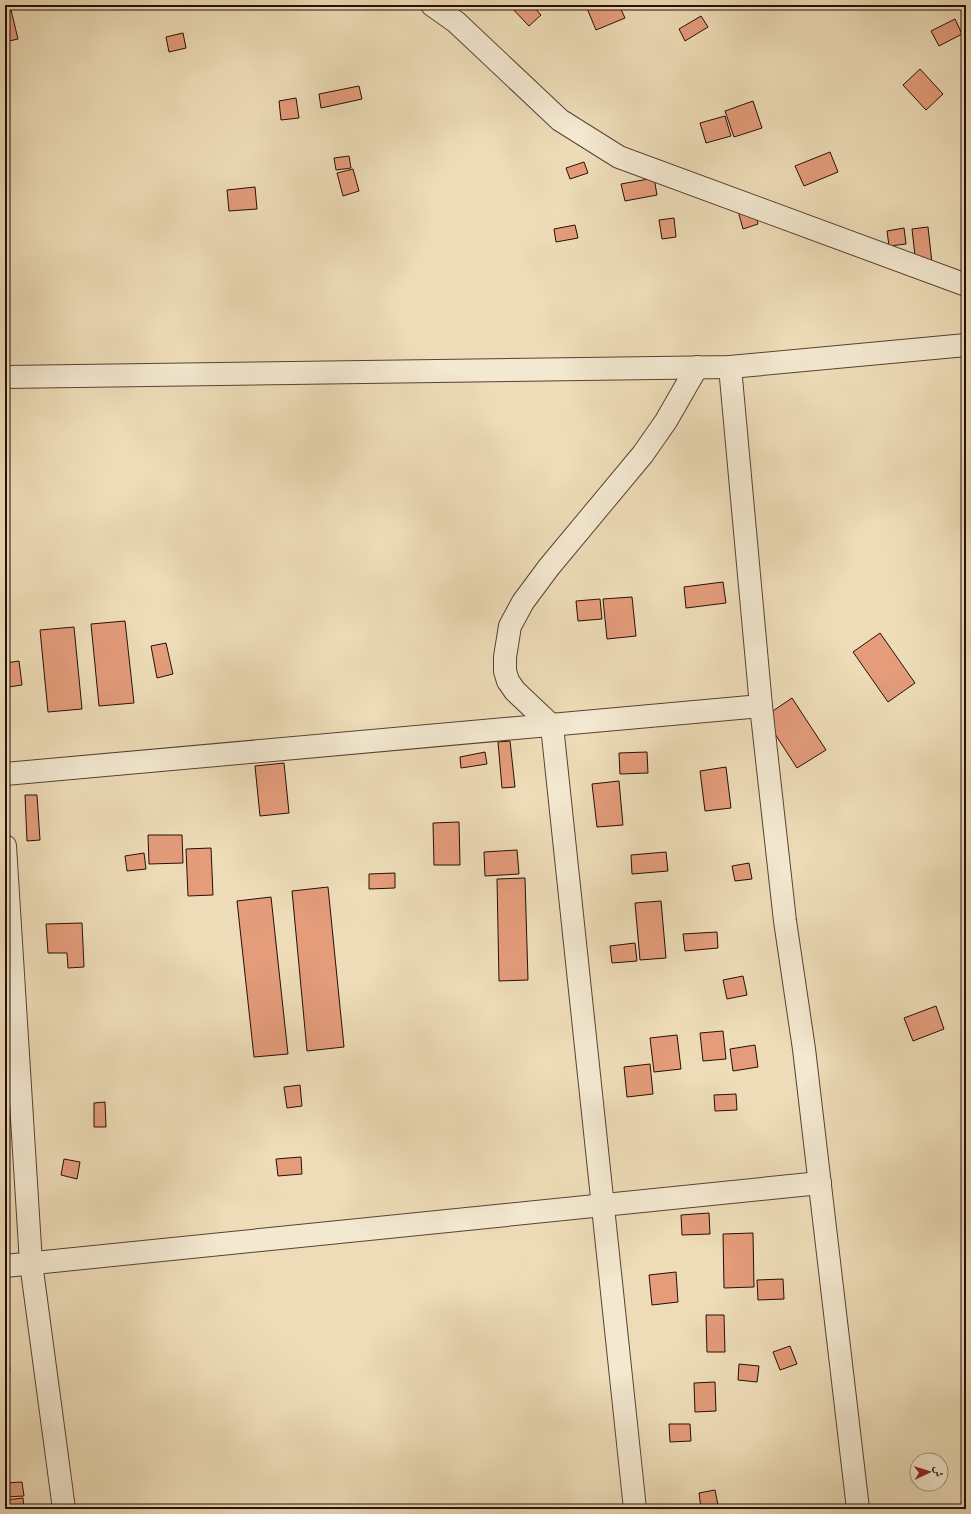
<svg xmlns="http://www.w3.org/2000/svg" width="971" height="1514" viewBox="0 0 971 1514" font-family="'IM FELL Double Pica',Amiri,serif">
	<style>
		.building { fill: #e49c7b; stroke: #260f06 }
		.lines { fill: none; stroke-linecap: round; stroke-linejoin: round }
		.minor-casing { stroke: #584232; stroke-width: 24 }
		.minor { stroke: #f3e8d0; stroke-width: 22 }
	</style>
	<rect width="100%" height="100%" fill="#eddcb7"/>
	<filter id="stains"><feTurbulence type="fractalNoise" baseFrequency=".005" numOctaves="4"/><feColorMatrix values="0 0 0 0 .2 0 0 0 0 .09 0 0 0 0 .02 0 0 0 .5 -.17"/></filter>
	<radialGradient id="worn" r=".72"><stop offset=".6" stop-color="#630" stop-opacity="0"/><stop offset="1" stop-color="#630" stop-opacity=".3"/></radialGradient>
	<g class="building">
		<path d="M509,5h23l9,10 -12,11z"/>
		<path d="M589,5h30l6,13 -29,12 -10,-24z"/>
		<path d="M11,10l7,29 -13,3v-30z"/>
		<path d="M701,16l7,11 -23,14 -6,-12z"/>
		<path d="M955,19l7,15 -23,12 -8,-15z"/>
		<path d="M183,33l3,15 -17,4 -3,-15z"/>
		<path d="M920,69l23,25 -17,16 -23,-25z"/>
		<path d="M359,86l3,13 -41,9 -2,-14z"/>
		<path d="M296,98l3,20 -18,2 -2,-19z"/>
		<path d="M753,101l9,27 -28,9 -9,-26z"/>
		<path d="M725,116l6,20 -25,7 -6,-20z"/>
		<path d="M830,152l8,20 -34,14 -9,-20z"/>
		<path d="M349,156l2,12 -15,2 -2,-12z"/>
		<path d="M584,162l4,11 -18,6 -4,-11z"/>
		<path d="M353,169l6,22 -16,5 -6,-23z"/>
		<path d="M654,178l3,17 -32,6 -4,-17z"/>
		<path d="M255,187l2,22 -28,2 -2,-21z"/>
		<path d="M750,196l8,28 -15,5 -8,-29z"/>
		<path d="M674,218l2,19 -14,2 -3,-19z"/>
		<path d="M575,225l3,13 -22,4 -2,-13z"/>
		<path d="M928,227l5,45 -16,2 -5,-45z"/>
		<path d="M904,228l2,16 -17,2 -2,-15z"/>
		<path d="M723,582l3,21 -40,5 -2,-21z"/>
		<path d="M632,597l4,39 -29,3 -4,-40z"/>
		<path d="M600,599l2,20 -24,2 -2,-20z"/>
		<path d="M125,621l9,82 -35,3 -8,-82z"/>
		<path d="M74,627l8,82 -34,3 -8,-82z"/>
		<path d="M880,633l35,50 -27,19 -35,-50z"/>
		<path d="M166,643l7,31 -16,4 -6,-32z"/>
		<path d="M19,661l3,24 -13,2 -3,-24z"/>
		<path d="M792,698l34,52 -29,18 -33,-51z"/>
		<path d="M510,741l5,46 -13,1 -4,-46z"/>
		<path d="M485,752l2,12 -26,4 -1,-11z"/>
		<path d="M647,752l1,21 -28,1 -1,-21z"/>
		<path d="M284,763l5,50 -29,3 -5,-50z"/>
		<path d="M726,767l5,41 -26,3 -5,-40z"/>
		<path d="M619,781l4,44 -26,2 -5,-43z"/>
		<path d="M25,795h12l3,45 -13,1z"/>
		<path d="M459,822l1,43h-26l-1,-42z"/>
		<path d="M148,835h34l1,28 -34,1z"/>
		<path d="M211,848l2,47 -25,1 -2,-47z"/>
		<path d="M517,850l2,24 -34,2 -1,-24z"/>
		<path d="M666,852l2,19 -36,3 -1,-19z"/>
		<path d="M144,853l2,16 -19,2 -2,-15z"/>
		<path d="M749,863l3,16 -17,2 -3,-15z"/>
		<path d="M395,873v15l-26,1v-15z"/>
		<path d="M525,878l3,102 -29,1 -2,-102z"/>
		<path d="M328,887l16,160 -37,4 -15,-160z"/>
		<path d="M271,897l17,157 -34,3 -17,-156z"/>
		<path d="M661,901l5,57 -26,2 -5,-57z"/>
		<path d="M82,923l2,44 -16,1 -1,-15h-19l-2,-29z"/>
		<path d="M717,932l1,16 -33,3 -2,-17z"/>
		<path d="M635,943l2,18 -25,2 -2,-17z"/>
		<path d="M743,976l4,19 -20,4 -4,-19z"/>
		<path d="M936,1006l8,23 -31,12 -9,-23z"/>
		<path d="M723,1031l3,28 -23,2 -3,-28z"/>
		<path d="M677,1035l4,34 -27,3 -4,-34z"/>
		<path d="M755,1045l3,22 -25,4 -3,-22z"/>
		<path d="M650,1064l3,30 -26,3 -3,-30z"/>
		<path d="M300,1085l2,21 -15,2 -3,-21z"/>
		<path d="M736,1094l1,16 -22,1 -1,-16z"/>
		<path d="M105,1102l1,25h-12v-24z"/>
		<path d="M301,1157l1,17 -24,2 -2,-17z"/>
		<path d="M64,1159l16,3 -3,17 -16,-4z"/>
		<path d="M709,1213l1,21 -28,1 -1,-20z"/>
		<path d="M753,1233l1,54 -30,1 -1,-54z"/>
		<path d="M676,1272l2,30 -26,3 -3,-30z"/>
		<path d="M783,1279l1,20 -26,1 -1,-20z"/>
		<path d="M706,1315h18l1,37h-18z"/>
		<path d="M790,1346l7,18 -17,6 -7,-18z"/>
		<path d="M8,1356l2,14 -5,1v-14z"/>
		<path d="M739,1364l20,2 -2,16 -19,-2z"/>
		<path d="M715,1382l1,29 -21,1 -1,-29z"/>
		<path d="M669,1424h21l1,17 -21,1z"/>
		<path d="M22,1482l2,14 -19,1v-14z"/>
		<path d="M715,1490l3,15 -17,3 -2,-15z"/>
		<path d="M23,1498l1,11h-19v-9z"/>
	</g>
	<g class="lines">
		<g class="minor-casing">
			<g id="minor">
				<path d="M432,5l24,17 104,98 59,37 347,128"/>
				<path d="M730,367l31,339 24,215 19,128 54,460"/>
				<path d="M5,377l725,-10 236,-22"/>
				<path d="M5,774l756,-68"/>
				<path d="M5,846l26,417 33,246"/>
				<path d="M5,1266l815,-83"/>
				<path d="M635,1509l-83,-783 -37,-35 -7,-10 -3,-10v-14l5,-31 13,-24 26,-35 94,-113 23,-33 31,-54"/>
			</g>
		</g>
		<use href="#minor" class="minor"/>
	</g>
	<rect width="971" height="1514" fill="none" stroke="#eddcb7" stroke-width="20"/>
	<rect x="6" y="6" width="959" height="1502" fill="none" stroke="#260f06" stroke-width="2"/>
	<rect x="10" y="10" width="951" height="1494" fill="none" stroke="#260f06"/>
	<g transform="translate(929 1472) rotate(86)"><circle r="19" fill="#f3e8d0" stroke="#a1917f"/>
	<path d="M0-3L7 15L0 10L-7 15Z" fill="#8f2418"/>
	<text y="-6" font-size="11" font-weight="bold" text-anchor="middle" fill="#260f06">ش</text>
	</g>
	<rect width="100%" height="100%" filter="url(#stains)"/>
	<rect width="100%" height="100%" fill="url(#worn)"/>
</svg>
